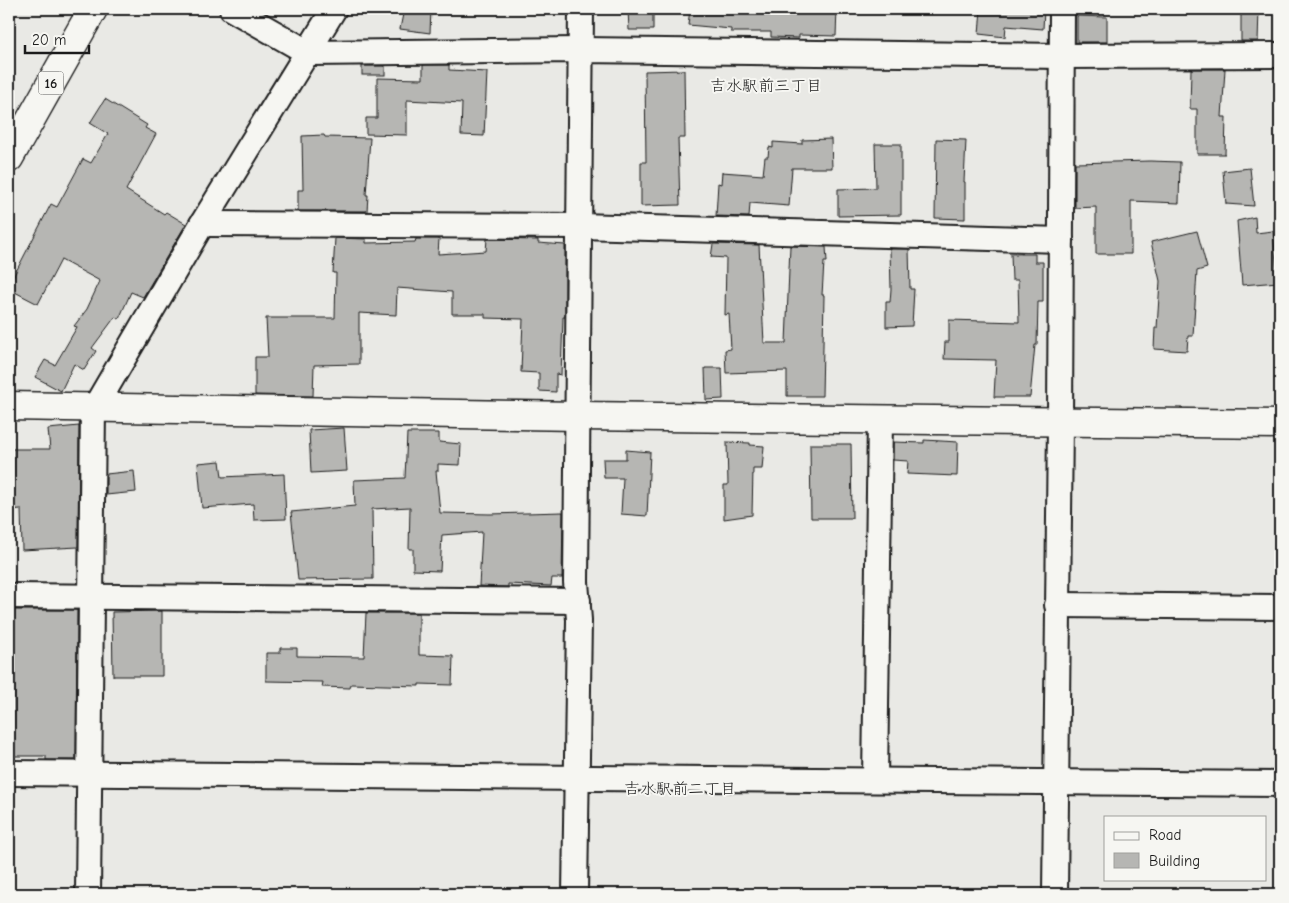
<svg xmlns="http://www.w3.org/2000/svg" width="1289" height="903" viewBox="0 0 1289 903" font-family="'Comic Neue','Klee One',sans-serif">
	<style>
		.building { fill: #b6b6b3; stroke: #1c1c1c }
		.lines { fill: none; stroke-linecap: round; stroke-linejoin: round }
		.minor-casing { stroke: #1c1c1c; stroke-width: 28 }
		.tertiary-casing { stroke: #1c1c1c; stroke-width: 31 }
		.primary-casing { stroke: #1c1c1c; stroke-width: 31 }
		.minor { stroke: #f6f6f2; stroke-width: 24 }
		.tertiary { stroke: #f6f6f2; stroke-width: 28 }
		.primary { stroke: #f6f6f2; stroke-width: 28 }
		.labels { text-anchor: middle; stroke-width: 4; stroke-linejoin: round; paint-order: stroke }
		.shield { fill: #f6f6f2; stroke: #5d5d5c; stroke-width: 1 }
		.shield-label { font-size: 14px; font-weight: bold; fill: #1c1c1c }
		.neighbourhood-label { font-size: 16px; fill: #1c1c1c; stroke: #f6f6f2 }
	</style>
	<rect width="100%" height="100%" fill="#e9e9e5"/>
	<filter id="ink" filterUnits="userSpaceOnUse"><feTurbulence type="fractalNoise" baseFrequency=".02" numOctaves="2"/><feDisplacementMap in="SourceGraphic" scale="10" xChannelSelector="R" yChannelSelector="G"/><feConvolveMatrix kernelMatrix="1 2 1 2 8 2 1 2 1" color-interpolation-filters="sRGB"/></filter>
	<g filter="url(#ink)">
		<g class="building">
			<path d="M404,9h27l-1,24 -30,-4z"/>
			<path d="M628,9h25v21h-24z"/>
			<path d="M690,9h147l-1,27 -37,-1v3l-28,-1v-5h-40v-3l-43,-4z"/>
			<path d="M981,9h63l-1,20 -37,-3 -1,11 -26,-3z"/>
			<path d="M1241,9h18l-1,32h-17z"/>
			<path d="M1077,16l30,1v25h-30z"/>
			<path d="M423,65h26v5l38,2 -3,64 -23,-1 1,-32 -55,-3v35l-41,-1v-16h11v-40l46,1z"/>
			<rect x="362" y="66" width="23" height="9"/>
			<path d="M1191,69h34l-3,48h4l-1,37h-28v-45h-7z"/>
			<path d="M684,70l1,68h-7l2,67 -39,1v-44h5l-1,-91z"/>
			<path d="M105,99l42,26 -2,3 11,6 -30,56 38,24 2,-2 20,12 -43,73 -12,-5 -12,27 -4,-2 -23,31 4,3 -12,19 -10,-6 -13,27 -26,-14 10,-17 10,5 22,-38 -3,-1 13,-17 13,-28 -39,-21 -23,44 -29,-15v-4l42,-81 6,3 26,-48 8,4 17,-29 -18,-11z"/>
			<path d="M324,135l1,2 45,1 -4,57h2l-1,16h-69v-21h5l-1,-54z"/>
			<path d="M831,139l1,29h-40l-3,38 -39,-3 -1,14 -33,-1 2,-33 3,1 1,-12 41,3 2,-18h3l1,-10 4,1v-6l29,2v-4z"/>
			<path d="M936,139l30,1 -2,42h1v37l-30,-1z"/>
			<path d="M875,144h26v71l-63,1v-27l38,-1z"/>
			<path d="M1150,161l30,1 -1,41 -48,-2v53h-35v-47l-21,1v-45z"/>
			<path d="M1250,168l4,38 -28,-2 -3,-33z"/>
			<path d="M1255,217l1,16 17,-2 5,51 -36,3 -5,-64z"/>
			<path d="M1197,231l10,37 -10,3 -4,65h-5l-1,15 -33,-2 1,-21h2l3,-47 -9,-39z"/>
			<path d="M335,238l31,1v4l49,-1 1,-3h23l-1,15 48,-3 1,-12 51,1v3l27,2v72h-2l-2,58 -5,-1v18l-17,-1v-18l-18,-1 2,-53 -38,-1v-4h-33v-22l-55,-4 -1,27 -37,-2v51l-45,1 -1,31 -58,-1v-38h13l-2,-39h69l1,-45h-3z"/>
			<path d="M713,244l46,1 5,98h22l4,-97 36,1 1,15h-3l-2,33h2l-2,101h-35v-25l-61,2 -1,-23 6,-1 -2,-35 -4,1 1,-57 -15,-1z"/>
			<path d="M890,249h19l1,40h4l-2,37 -26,1v-25h4l1,-13z"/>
			<path d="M1011,254h24v8h8v40h-5l-1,43h-2l-5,52h-36l2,-37 -52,-1 1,-17h4v-22l70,2 -1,-42h-6z"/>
			<path d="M705,368h17l1,31 -17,1z"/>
			<path d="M79,426l-1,121 -56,3 -1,-41 -12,1v-61h41l-2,-20z"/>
			<path d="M344,428l3,43 -36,2 -2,-43z"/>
			<path d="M407,433h32v9l22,2 -1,21 -22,-1v7h-2l4,42 50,1 73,-2 -1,66h-10l-1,8 -43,-2v3l-29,-1 3,-54 -40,3 -2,36 -27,-1v-21h-4l1,-42 -38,2 1,70 -75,1 -7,-68 64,-6 -1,-26 51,-2z"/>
			<path d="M924,440l34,2 -1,34 -50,-2 1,-13 -15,-1v-18l31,1z"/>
			<path d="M727,442l23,1v2l14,1 -2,23h-9l-1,46 -28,4v-34h4z"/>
			<path d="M810,444h41l1,74h-41z"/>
			<path d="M626,450l24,2 -3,64 -26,-2 2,-36h-19l-1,-19h23z"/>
			<path d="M220,461l2,16 62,-3 2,45 -32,1 -1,-16 -51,4 -4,-45z"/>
			<path d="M134,471l2,21 -30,3v-21z"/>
			<path d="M9,610h68l-1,150h-30v-4h-37z"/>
			<path d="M162,611v65h-49l-1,-64z"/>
			<path d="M366,613h53v42l34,1 -1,29 -33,-1v2l-68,-2 -1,4 -28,-1 1,-5 -57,-1v-28h14v-5h17v8l67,1z"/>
		</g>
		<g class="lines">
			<g class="minor-casing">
				<g id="minor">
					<path d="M232,9l77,44 272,-3 480,6 219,-1"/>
					<path d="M202,224l378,2 481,14"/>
					<path d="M95,407l107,-183 132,-215"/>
					<path d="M9,596l569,5"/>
					<path d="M1057,605l223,2"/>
					<path d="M9,773l1271,11"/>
					<path d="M875,779l5,-359"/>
					<path d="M88,894l5,-487"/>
					<path d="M575,894l4,-274 -3,-38 5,-573"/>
					<path d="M1055,894l5,-472 2,-413"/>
				</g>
			</g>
			<g class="tertiary-casing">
				<path id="tertiary" d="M9,406l570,10 701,8"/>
			</g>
			<g class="primary-casing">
				<path id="primary" d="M9,158l84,-149"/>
			</g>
			<use href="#minor" class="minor"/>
			<use href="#tertiary" class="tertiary"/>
			<use href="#primary" class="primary"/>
		</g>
	</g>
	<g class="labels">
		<rect class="shield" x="38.5" y="71.5" width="25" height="23" rx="4"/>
		<g class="shield-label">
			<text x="51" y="88">16</text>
		</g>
		<g class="neighbourhood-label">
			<text x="766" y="91">吉水駅前三丁目</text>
			<text x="680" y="794">吉水駅前二丁目</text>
		</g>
	</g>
	<rect width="1289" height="903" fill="none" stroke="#f6f6f2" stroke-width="30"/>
	<rect x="15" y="15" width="1259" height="873" fill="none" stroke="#1c1c1c" stroke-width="2" filter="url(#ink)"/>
	<rect x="1104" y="816" width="162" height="65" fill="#f6f6f2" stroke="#9f9f9c"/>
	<rect x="1114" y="832" width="25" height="8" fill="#f6f6f2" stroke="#9f9f9c"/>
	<text x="1149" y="840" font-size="15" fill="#1c1c1c">Road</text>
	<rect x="1114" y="853" width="25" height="15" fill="#b6b6b3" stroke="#9f9f9c"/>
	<text x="1149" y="866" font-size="15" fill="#1c1c1c">Building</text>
	<path d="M25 45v8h64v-8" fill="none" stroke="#1c1c1c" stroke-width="2.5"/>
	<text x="32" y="45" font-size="15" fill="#1c1c1c" stroke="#f6f6f2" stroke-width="4" paint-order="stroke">20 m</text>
</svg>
